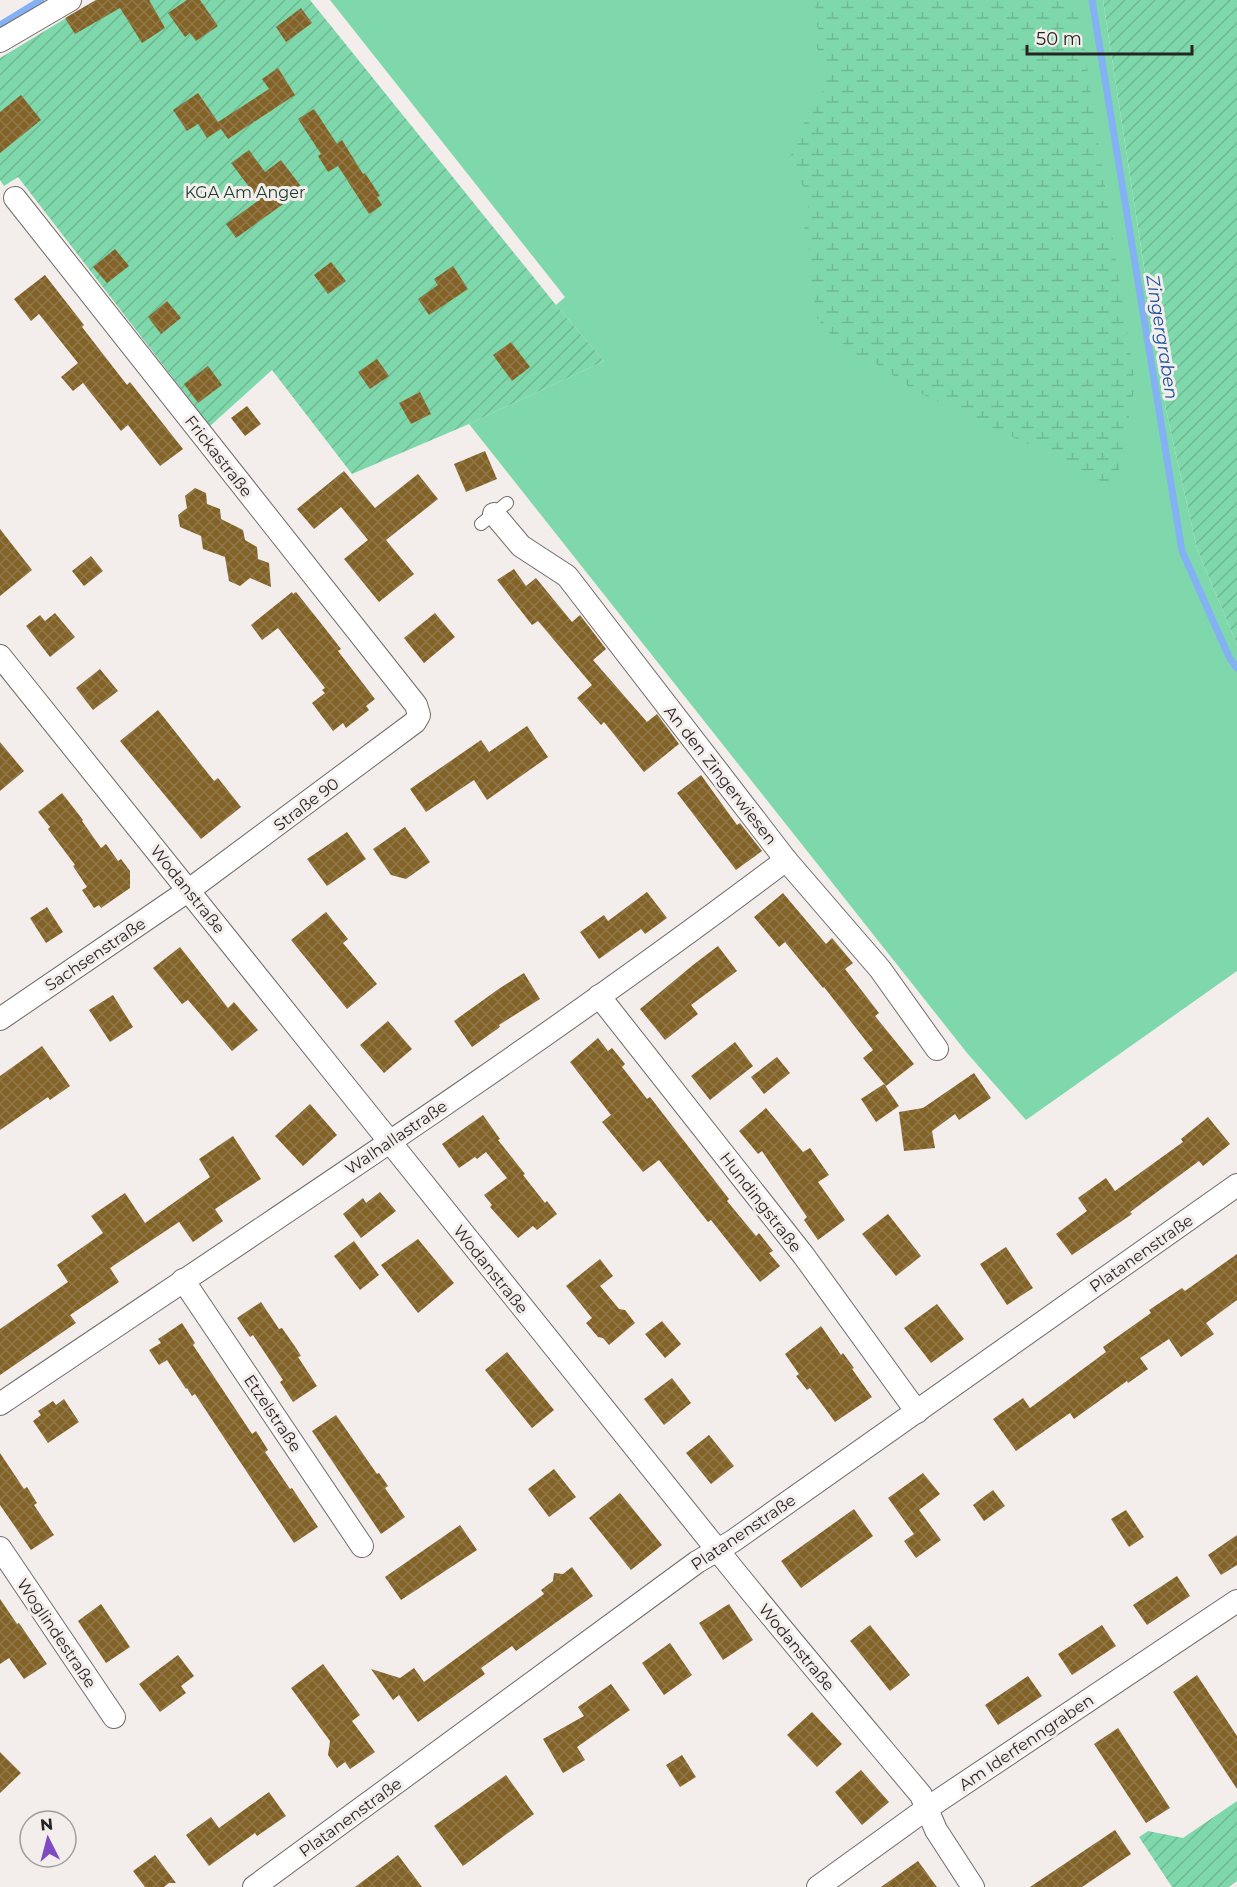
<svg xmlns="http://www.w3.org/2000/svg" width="1237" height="1887" viewBox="0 0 1237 1887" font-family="Montserrat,sans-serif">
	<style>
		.grass { fill: #7fd8ab }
		.wetland { fill: url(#wetland-marsh) }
		.garden { fill: url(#garden-furrows) }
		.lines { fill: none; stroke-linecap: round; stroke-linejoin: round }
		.stream { stroke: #83b1f4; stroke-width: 7 }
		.building { fill: url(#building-cross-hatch) }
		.service-casing { stroke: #6f6b69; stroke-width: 14 }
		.minor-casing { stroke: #6f6b69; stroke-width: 24 }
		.service { stroke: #fff; stroke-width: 12 }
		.minor { stroke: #fff; stroke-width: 22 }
		.labels { text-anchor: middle; stroke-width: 6; stroke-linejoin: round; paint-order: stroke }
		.park-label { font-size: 16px; fill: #163d2b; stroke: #f3eeec }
		.street-label { font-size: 16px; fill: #262423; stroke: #f3eeec }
		.water-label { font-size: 18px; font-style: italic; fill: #19509e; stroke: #f3eeec }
	</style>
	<defs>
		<pattern id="wetland-marsh" width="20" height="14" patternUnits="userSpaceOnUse" patternTransform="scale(1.5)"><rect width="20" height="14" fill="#7fd8ab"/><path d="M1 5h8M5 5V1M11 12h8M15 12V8" fill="none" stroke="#6eb993"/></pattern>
		<pattern id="garden-furrows" width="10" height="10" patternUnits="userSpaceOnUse" patternTransform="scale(1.5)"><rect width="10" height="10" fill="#7fd8ab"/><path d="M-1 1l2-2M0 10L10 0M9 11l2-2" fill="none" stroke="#6eb993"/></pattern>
		<pattern id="building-cross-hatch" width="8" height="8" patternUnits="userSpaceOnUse" patternTransform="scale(1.5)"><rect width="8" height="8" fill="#826226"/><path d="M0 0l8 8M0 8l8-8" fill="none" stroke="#91794c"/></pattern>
	</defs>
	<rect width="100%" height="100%" fill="#f3eeec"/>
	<path class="grass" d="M330,0h773l63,410 31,139 40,96v326l-211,149 -59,-67 -498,-629 135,-63 -48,-56 9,-8z"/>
	<path class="wetland" d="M818,0h259l58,384 -17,91 -12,9 -36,-20 -155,-73 -35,-25 -27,-13 -8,-8 -18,-14 -10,-13 -7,-44v-16l-7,-38 6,-16 -1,-12 -17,-20 -4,-13 9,-10 8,-26 8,-9 8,-16 4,-12v-15l-7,-23 1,-19 -4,-17z"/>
	<g class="garden">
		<path d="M96,0h214l246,305 48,56 -135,63 -117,50 -80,-104 -62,56 -192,-249 -14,9 -4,-6v-122z"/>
		<path d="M1103,0h134v645l-40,-96 -31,-139z"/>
		<path d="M1237,1801v80l-8,6h-57l-33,-50 9,-6 35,7z"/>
	</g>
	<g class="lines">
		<g class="stream">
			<path d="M1092,0l90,551 48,108 7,9"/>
			<path d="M0,25l41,-25"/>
		</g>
	</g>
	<g class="building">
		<path d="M96,0h53l16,28 -23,15 -22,-35 -45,26 -10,-16z"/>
		<path d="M187,0h13l18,26 -22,15 -6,-8 -5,4 -17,-24z"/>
		<path d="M301,8l11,15 -26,19 -10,-15z"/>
		<path d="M278,68l17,27 -67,44 -7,-10 -14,9 -9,-14 -11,7 -14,-21 25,-17 20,29 51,-33 -7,-10z"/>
		<path d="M21,95l20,25 -41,33v-41z"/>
		<path d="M314,109l23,35 5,-4 21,34 2,-1 15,23 -3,1 5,8 -13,9 -31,-48 -10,6 -10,-16 3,-2 -23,-35z"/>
		<path d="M249,150l16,22 16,-12 19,25v7l-64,46 -10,-14 33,-24 -28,-37z"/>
		<path d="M115,249l14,17 -22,17 -14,-16z"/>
		<path d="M331,262l15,19 -18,13 -14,-19z"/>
		<path d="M453,266l15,23 -39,26 -11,-16 20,-14 -4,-6z"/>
		<path d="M45,275l39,50 -2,2 45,58 3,-3 53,67 -23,17 -32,-41 -7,6 -38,-48 -10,8 -12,-14 17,-14 -39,-49 -8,7 -17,-22z"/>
		<path d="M167,301l14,17 -20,16 -13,-17z"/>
		<path d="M511,342l19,25 -18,14 -19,-26z"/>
		<path d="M377,359l12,17 -19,13 -12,-17z"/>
		<path d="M208,366l14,19 -24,18 -14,-19z"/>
		<path d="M420,392l11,22 -20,10 -12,-21z"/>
		<path d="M247,406l14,18 -16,12 -14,-18z"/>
		<path d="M485,451l12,28 -31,13 -12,-28z"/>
		<path d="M344,471l31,37 43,-34 20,25 -52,41 28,34 -35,28 -35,-43 24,-19 -27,-33 -27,22 -17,-20z"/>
		<path d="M195,488l11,5 1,11 13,5 1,10 22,11 2,10 12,7 1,12 11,4 2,24 -21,-9 -10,8 -11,-5 -4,-24 -22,-8 -2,-13 -21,-9 -2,-12 9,-7 -2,-12z"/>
		<path d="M0,529l32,41 -32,26z"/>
		<path d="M91,556l12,15 -19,15 -12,-15z"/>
		<path d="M514,569l12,17 10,-8 36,44 8,-7 26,34 -13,11 54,62 10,-8 22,30 -35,28 -40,-50 -3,3 -24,-27 15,-13 -54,-64 -6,4 -35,-45z"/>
		<path d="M292,592l1,2 3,-2 24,30 21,27 -3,2 37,48 -9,7 3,4 -23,18 -3,-5 -10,8 -21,-28 13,-10 -3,-3 3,-2 -47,-60 -16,12 -11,-15z"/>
		<path d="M55,613l20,24 -25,20 -24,-31 14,-11 5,6z"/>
		<path d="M435,613l20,24 -31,26 -20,-25z"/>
		<path d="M100,669l18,22 -25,19 -17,-22z"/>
		<path d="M158,710l56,71 4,-3 23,29 -40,32 -81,-98z"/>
		<path d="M527,726l21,31 -61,43 -13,-20 -48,32 -16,-23 71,-49 8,12z"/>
		<path d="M0,742l24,29 -24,20z"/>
		<path d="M701,775l36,50 3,-2 22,28 -26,19 -59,-77z"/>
		<path d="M62,793l21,27 -1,1 19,27 5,-4 12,17 3,-2 9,12v17l-29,20 -2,-3 -5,3 -12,-18 5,-3 -14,-21 2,-1 -27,-36 2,-2 -12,-15z"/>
		<path d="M405,827l25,35 -24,17 -15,-4 -18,-26z"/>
		<path d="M347,832l19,27 -39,27 -20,-27z"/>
		<path d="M647,892l20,26 -22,16 -4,-5 -42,30 -19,-27 24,-17 4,6z"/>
		<path d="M783,893l43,51 6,-6 21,25 -8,6 34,44 -4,3 39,48 -28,22 -23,-28 10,-8 -49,-63 -1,1 -38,-46 -6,5 -25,-30z"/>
		<path d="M47,907l16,25 -17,11 -16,-25z"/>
		<path d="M326,912l22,27 -5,4 34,41 -30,25 -56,-69z"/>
		<path d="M718,946l19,25 -46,34 7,9 -33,26 -25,-31 53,-44z"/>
		<path d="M180,947l48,61 6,-6 24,28 -26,21 -44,-51 -6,4 -29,-36z"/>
		<path d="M524,973l16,26 -41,26 1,2 -28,20 -18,-26 46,-33z"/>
		<path d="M113,995l20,32 -23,15 -21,-32z"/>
		<path d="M388,1021l24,28 -28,24 -24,-28z"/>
		<path d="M598,1038l10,13 4,-3 13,16 -3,3 25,32 3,-2 79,102 -2,2 29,35 3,-3 14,18 -4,2 11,13 -20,16 -49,-62 -3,2 -49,-62 -16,12 -41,-50 9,-7 -41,-53z"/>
		<path d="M735,1042l18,24 -43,34 -19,-24z"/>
		<path d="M42,1046l28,40 -20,14 -2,-3 -48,33v-54z"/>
		<path d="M777,1057l13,16 -26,21 -13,-17z"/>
		<path d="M974,1073l17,25 -32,22 -4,-6 -23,17 3,17 -31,3 -5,-39 24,-4z"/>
		<path d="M884,1084l15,22 -23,16 -15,-23z"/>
		<path d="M310,1104l27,31 -34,31 -28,-30z"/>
		<path d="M766,1108l37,44 7,-4 19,27 -11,7 27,38 -27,20 -14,-20 3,-3 -45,-66 -4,3 -19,-23z"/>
		<path d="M483,1115l17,24 -2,1 27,34 -2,1 22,28 2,-2 10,13 -20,16 -4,-4 -15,12 -28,-31 2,-2 -8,-10 23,-17 -21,-26 -9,7 -2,-2 -16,11 -17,-24z"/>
		<path d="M1208,1117l22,27 -27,22 -4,-5 -69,51 2,2 -60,41 -16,-21 31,-23 -9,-13 28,-20 9,13 68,-49 -2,-3z"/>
		<path d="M233,1136l28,43 -46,30 8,12 -30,21 -14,-20 -69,46 9,14 -49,33 6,8 -76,52v-46l68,-47 -11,-17 46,-32 -12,-17 34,-23 20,30 65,-46 -11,-18z"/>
		<path d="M380,1192l16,19 -35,27 -18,-24 20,-16 3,5z"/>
		<path d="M888,1214l33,42 -25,20 -34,-42z"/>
		<path d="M418,1239l36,44 -36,30 -37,-48z"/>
		<path d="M354,1241l25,34 -19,15 -26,-34z"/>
		<path d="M1006,1247l27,41 -26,17 -27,-41z"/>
		<path d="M1237,1254v46l-31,23 8,11 -33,23 -12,-18 -29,19 8,11 -20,14 -1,-2 -53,38 -4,-6 -54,38 -23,-32 30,-21 7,10 76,-56 -3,-5 48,-34 -2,-3 33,-22 3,3z"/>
		<path d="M600,1259l13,17 -13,10 19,23 6,1 10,13 -26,22 -6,-7 -5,-1 -12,-14 6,-5 -26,-32z"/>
		<path d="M261,1302l18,27 3,-1 14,20 5,8 -3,1 19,29 -24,16 -13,-20 3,-2 -30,-45 -3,2 -13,-19z"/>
		<path d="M937,1304l27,35 -33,24 -27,-35z"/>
		<path d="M662,1321l19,23 -16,14 -20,-24z"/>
		<path d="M182,1323l13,20 -2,2 59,89 4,-3 12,19 -3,2 25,37 2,-1 26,39 -24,16 -99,-149 -3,2 -5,-8 -1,1 -19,-29 -8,5 -10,-15 12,-7 -3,-4z"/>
		<path d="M821,1326l20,29 2,-2 11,15 -2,1 20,28 -37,25 -25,-34 -3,2 -11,-14 3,-2 -14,-20z"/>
		<path d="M507,1352l47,58 -22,18 -47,-58z"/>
		<path d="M672,1378l19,25 -27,22 -20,-26z"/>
		<path d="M64,1399l15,23 -31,21 -15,-22 8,-6 -3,-4 15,-10 3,4z"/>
		<path d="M336,1415l41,59 2,-1 9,13 -3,2 20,29 -24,17 -69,-103z"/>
		<path d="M709,1435l25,31 -23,18 -25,-31z"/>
		<path d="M0,1453l24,36 3,-2 10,16 -3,2 20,30 -23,15 -31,-45z"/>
		<path d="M554,1469l22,28 -27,20 -21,-28z"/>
		<path d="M923,1473l17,21 -21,16 22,30 -25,18 -12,-17 10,-7 -26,-36z"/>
		<path d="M993,1490l12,16 -21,15 -11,-16z"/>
		<path d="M620,1493l42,52 -31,25 -42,-52z"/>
		<path d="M854,1509l19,27 -72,52 -20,-27z"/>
		<path d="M1126,1510l18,27 -15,10 -18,-28z"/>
		<path d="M460,1525l17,25 -76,50 -16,-23z"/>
		<path d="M1237,1535v30l-16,10 -13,-20z"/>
		<path d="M572,1567l21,29 -77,55 -4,-5 -31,22 4,6 -67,48 -19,-27 -6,5 -22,-31 29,9 14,-10 10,14 120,-88 -3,-4 12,-9 1,-8 9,1z"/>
		<path d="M1177,1576l13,20 -43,29 -14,-20z"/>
		<path d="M0,1599l17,25 2,-1 28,41 -23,15 -15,-21 -9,6z"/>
		<path d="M101,1604l29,43 -24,16 -28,-42z"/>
		<path d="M729,1604l24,36 -30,20 -24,-37z"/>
		<path d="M870,1625l40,50 -20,16 -40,-50z"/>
		<path d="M1102,1625l14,21 -44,29 -14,-21z"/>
		<path d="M670,1643l22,32 -28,20 -22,-32z"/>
		<path d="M178,1655l16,21 -13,10 5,7 -26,19 -21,-28z"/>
		<path d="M323,1664l37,51 -8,6 23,31 -25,17 -5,-7 -8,6 -9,-13 2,-14 -39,-53z"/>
		<path d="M1197,1675l40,61v53l-64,-97z"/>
		<path d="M1028,1676l14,20 -44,29 -13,-20z"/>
		<path d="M611,1684l19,26 -53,37 8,13 -22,13 -20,-34 41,-23 -6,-9z"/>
		<path d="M812,1712l30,32 -25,23 -30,-32z"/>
		<path d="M1118,1728l52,80 -24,15 -52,-79z"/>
		<path d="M0,1752l21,21 -21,20z"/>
		<path d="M682,1755l14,22 -16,10 -14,-22z"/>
		<path d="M861,1770l28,32 -27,23 -27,-33z"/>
		<path d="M506,1775l28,39 -71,52 -29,-40z"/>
		<path d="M269,1792l17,24 -29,20 -2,-3 -46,33 -23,-31 25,-18 8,11z"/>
		<path d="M1115,1830l16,24 -49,33h-52z"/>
		<path d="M155,1855l21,28h-7l-5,4h-19l-12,-16z"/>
		<path d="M398,1855l24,32h-67z"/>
		<path d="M918,1861l19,26h-56z"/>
	</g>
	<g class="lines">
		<g class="service-casing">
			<path id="service" d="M481,524l26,-21"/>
		</g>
		<g class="minor-casing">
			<g id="minor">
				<path d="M0,41l70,-41"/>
				<path d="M494,514l27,32 46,30 219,284 94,109 57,80"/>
				<path d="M0,656c241,298 478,598 719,896 66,82 134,162 202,243l15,35 37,57"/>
				<path d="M599,996l205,260 113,156"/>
				<path d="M0,1019l189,-129 226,-168 4,-7 -3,-10 -401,-507"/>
				<path d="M183,1280l179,266"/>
				<path d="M0,1404c264,-178 532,-352 786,-544"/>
				<path d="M0,1548l114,169"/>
				<path d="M254,1887l443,-325 36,-21 504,-356"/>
				<path d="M818,1887l108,-78 311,-208"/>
			</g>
		</g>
		<use href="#service" class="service"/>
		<use href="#minor" class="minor"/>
	</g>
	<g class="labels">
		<g class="park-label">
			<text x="245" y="198">KGA Am Anger</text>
		</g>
		<g class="street-label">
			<text transform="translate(219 456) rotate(52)" y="6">Frickastraße</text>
			<text transform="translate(721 775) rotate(52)" y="6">An den Zingerwiesen</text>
			<text transform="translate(306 804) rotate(-37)" y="6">Straße 90</text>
			<text transform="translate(188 889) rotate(51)" y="6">Wodanstraße</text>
			<text transform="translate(95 954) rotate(-34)" y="6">Sachsenstraße</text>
			<text transform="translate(396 1137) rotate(-34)" y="6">Walhallastraße</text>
			<text transform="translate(761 1202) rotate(52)" y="6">Hundingstraße</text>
			<text transform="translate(1141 1253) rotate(-35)" y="6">Platanenstraße</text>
			<text transform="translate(491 1269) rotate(51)" y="6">Wodanstraße</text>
			<text transform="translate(273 1413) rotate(56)" y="6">Etzelstraße</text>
			<text transform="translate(743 1532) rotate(-34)" y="6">Platanenstraße</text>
			<text transform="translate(57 1633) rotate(56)" y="6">Woglindestraße</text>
			<text transform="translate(797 1647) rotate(50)" y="6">Wodanstraße</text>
			<text transform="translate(1026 1742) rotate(-34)" y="6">Am Iderfenngraben</text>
			<text transform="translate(350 1817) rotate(-36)" y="6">Platanenstraße</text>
		</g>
		<g class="water-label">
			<text transform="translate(1162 337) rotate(81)" y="6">Zingergraben</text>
		</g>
	</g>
	<g transform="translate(48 1839) rotate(354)"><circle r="28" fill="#f3eeec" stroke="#a19d9c" stroke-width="1.5"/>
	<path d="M0-4.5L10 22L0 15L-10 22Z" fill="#7f4bc3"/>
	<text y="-9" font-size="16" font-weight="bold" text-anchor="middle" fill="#262423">N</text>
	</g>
	<path d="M1027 45v9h165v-9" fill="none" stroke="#262423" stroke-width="3"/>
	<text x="1036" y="45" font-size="18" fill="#262423" stroke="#f3eeec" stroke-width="4.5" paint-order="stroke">50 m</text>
</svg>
